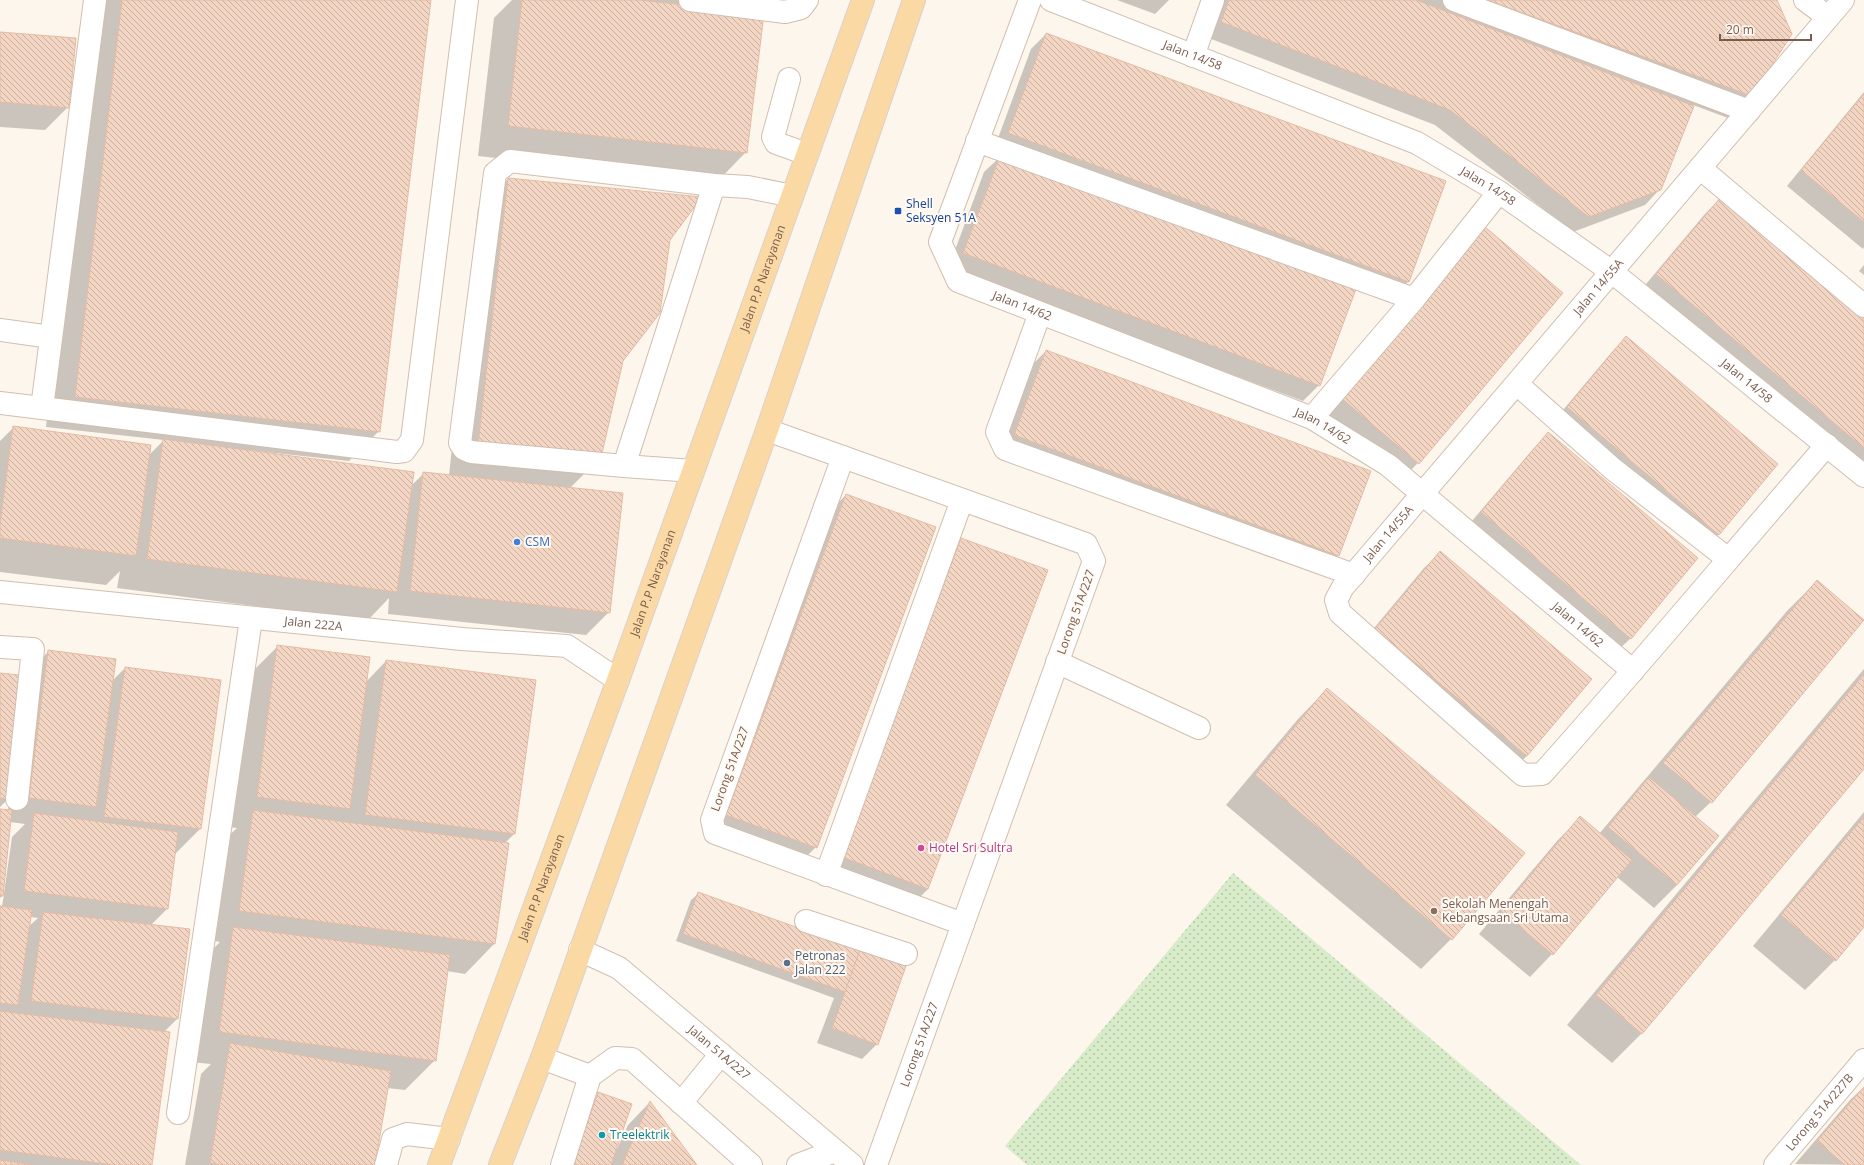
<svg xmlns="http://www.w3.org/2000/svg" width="1864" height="1165" viewBox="0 0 1864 1165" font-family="'Open Sans',sans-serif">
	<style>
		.grass { fill: url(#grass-dots) }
		.shadow { fill: #0003; fill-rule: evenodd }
		.building { fill: url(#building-back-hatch); stroke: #e6bba3 }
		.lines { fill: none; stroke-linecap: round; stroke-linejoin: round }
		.minor-casing { stroke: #d1beb0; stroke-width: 24 }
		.major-casing { stroke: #dad1cd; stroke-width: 24 }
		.minor { stroke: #fff; stroke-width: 22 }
		.major { stroke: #fbd9a5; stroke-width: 22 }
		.transit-dot { fill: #1a4fb4; stroke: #fffaf3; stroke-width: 1.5 }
		.shop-dot { fill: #3f7fe0; stroke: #fffaf3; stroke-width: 1.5 }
		.hotel-dot { fill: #d1479c; stroke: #fffaf3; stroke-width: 1.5 }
		.education-dot { fill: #8d6e63; stroke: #fffaf3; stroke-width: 1.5 }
		.service-dot { fill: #5c6f8a; stroke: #fffaf3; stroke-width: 1.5 }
		.culture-dot { fill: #0f9aa8; stroke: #fffaf3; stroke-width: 1.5 }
		.labels { text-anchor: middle; stroke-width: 4; stroke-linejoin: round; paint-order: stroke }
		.street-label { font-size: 12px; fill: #7a5c4d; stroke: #fffaf3 }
		.transit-label { font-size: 12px; fill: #164399; stroke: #fffaf3; text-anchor: start }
		.shop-label { font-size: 12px; fill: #366cbe; stroke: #fffaf3; text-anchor: start }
		.hotel-label { font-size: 12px; fill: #b23c85; stroke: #fffaf3; text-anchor: start }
		.education-label { font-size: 12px; fill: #785e54; stroke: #fffaf3; text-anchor: start }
		.service-label { font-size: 12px; fill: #4e5e75; stroke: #fffaf3; text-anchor: start }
		.culture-label { font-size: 12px; fill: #0d838f; stroke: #fffaf3; text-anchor: start }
	</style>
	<defs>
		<pattern id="grass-dots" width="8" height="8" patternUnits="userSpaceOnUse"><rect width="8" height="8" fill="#d8ecc9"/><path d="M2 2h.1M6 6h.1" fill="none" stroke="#b4c2a5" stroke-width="1.8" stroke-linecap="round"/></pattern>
		<pattern id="building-back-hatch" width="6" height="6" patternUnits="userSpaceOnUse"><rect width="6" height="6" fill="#f3d5c3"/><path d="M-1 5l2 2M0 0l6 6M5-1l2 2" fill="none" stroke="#cab0a1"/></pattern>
	</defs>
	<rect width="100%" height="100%" fill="#fdf6ec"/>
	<path class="grass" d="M1233,873l348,292h-554l-22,-19z"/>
	<g class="shadow">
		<path d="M96,0h334l-51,431 -30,30 -101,-11v2l163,34 13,-13 25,2 29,-267 30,-29 161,61 -47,120 -22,98 -30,30 39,124 -23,23 -198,-21 1,-16 -22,23 -250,-33 3,-17 -14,14 -106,-13v-131l14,-14 135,28 15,-15 -118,-13z"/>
		<path d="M512,0h280l-30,19 -16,133 -29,30 -239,-26 16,-138z"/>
		<path d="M1117,0h52l-14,14z"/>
		<path d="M1221,0h555l-25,95 -23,23 -35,-13 -33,84 -15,16 -72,27 -138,-107 -229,-88z"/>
		<path d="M0,33l68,74 -23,23 -45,-3z"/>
		<path d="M1046,34l399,148 -37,100 -16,15 -398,-148 37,-100z"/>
		<path d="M1864,92v155l-1,2 -76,-63z"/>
		<path d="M1000,157l319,228 -16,16 -355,-132 36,-97z"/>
		<path d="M1720,199l144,121v156l-223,-186 63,-75z"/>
		<path d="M1469,243l93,50 -144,170 -16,16 -77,-66z"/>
		<path d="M1864,265v10l-5,-4z"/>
		<path d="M1626,338l93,196 -16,16 -151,-127 59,-70z"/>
		<path d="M1046,351l292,204 -16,16 -323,-120 32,-85z"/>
		<path d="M1548,434l83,204 -16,15 -149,-125 67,-79z"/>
		<path d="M846,495l-30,352 -23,23 -89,-32 119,-320z"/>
		<path d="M961,540l-33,349 -23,23 -85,-32 118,-317z"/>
		<path d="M1440,553l87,203 -16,15 -151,-126 64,-77z"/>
		<path d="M1817,581l-106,221 -16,15 -18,68 -23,23 -37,-31 -65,77 -22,23 -51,-43 78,-93 23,-23 19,16 188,-223z"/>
		<path d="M278,646l88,36 20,-21 149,20 -21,153 -10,10 -10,100 -29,30 -18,-3 -12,89 -30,30 -18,-2 -13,77h-189l16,-91 10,-10 -21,-2 14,-104 16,-16 -10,-2 13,-99 14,-13 -10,-1 21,-151z"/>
		<path d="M49,651l63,30 13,-13 75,161 -26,26 -7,54 -17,17 27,93 -14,14 -12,132h-151v-258h2l2,-13 -4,4v-88l8,1 1,-13 -9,9v-133l11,101 15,-101zM10,822l15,2 -13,13 -8,56h-2zM30,917l8,1 -10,9z"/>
		<path d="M1864,669v98l-222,266 -30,30 -45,-38z"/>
		<path d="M1327,689l124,250 -30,30 -195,-164 72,-86z"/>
		<path d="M1864,812v113l-29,35 -30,30 -52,-44z"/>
		<path d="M699,893l160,57 18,94 -15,15 -45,-16 17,-45 -158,-57 15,-41z"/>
		<path d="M1864,1087v78l-69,-1 55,-64z"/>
		<path d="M599,1094l17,54 1,1 11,-24 22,-23 46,63h-142l15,-42z"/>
	</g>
	<g class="building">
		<path d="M122,0h309l-51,432 -305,-35z"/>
		<path d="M522,0h118l124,14 -17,139 -239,-27z"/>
		<path d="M1229,0h187l278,106 -33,84 -72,27 -139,-107 -229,-88z"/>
		<path d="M1487,0h290l15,34 -40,62z"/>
		<path d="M0,32l76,6 -7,70 -69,-6z"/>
		<path d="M1046,33l400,148 -37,101 -401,-149z"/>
		<path d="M1864,94v128l-63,-52z"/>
		<path d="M1000,156l356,133 -36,97 -357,-133z"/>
		<path d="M508,178l194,19 -32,43 -10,73 -37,48 -22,97 -123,-13z"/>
		<path d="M1720,198l144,121v129l-208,-174z"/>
		<path d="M1484,226l79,67 -144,171 -79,-67z"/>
		<path d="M1626,336l152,128 -59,71 -152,-128z"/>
		<path d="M1046,350l325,121 -32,85 -325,-121z"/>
		<path d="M13,426l138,19 -15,111 -136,-18v-14z"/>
		<path d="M1548,432l150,126 -67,81 -150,-127z"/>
		<path d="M163,439l251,33 -17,120 -250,-33z"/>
		<path d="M423,472l200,21 -13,120 -200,-22z"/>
		<path d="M846,494l90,33 -119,321 -91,-33z"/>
		<path d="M961,538l87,32 -120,319 -86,-32z"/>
		<path d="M1440,551l152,128 -65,77 -152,-127z"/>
		<path d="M1817,580l47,40 -152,183 -49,-40z"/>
		<path d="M277,645l93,12 -20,152 -93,-12z"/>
		<path d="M48,650l68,9 -20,148 -67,-9z"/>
		<path d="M386,660l150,20 -21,154 -150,-19z"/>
		<path d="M125,667l96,13 -20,149 -97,-12z"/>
		<path d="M0,673l19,2 -9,124 -10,-1z"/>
		<path d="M1864,674v95l-222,265 -46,-39z"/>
		<path d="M1327,688l198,165 -73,87 -197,-165z"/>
		<path d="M1649,777l70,59 -42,49 -69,-58z"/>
		<path d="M0,809l12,1 -9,86h-3z"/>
		<path d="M253,810l256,33 -14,101 -256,-33z"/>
		<path d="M34,813l144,19 -10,77 -144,-18z"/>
		<path d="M1580,816l52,44 -79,95 -52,-44z"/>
		<path d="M1864,817v110l-28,34 -55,-46z"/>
		<path d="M698,892l162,58 -15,42 -162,-58z"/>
		<path d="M0,906l32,4 -14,95 -18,-2z"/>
		<path d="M43,912l147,17 -12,90 -147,-18z"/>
		<path d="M233,927l217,28 -14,106 -217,-29z"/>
		<path d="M860,950l46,16 -28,79 -46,-17z"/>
		<path d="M0,1011l170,21 -18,133h-38l-114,-15z"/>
		<path d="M230,1043l161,28 -16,94h-152l-13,-2z"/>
		<path d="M1864,1087v78h-19l-28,-24z"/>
		<path d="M598,1092l34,12 -21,61h-38z"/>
		<path d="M650,1101l47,64h-75z"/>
		<path d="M0,1160l33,5h-33z"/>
	</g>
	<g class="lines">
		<g class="minor-casing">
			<g id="minor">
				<path d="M95,0l-53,408 355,44 7,-1 8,-11 55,-440"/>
				<path d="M690,0l95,12 16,-4 6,-8"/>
				<path id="s1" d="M1030,0l-90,242 18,39 354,137 76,47 245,206"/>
				<path id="s2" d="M1051,0l366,143 82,49 113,80 252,204"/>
				<path d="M1454,0l295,111"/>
				<path d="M1805,0l23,17"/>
				<path d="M1193,56l20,-56"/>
				<path d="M789,79l-16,58 3,6 31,11"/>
				<path d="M977,141l437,158"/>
				<path d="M1700,168l164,138"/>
				<path d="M1040,313l-43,119 8,17 349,126"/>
				<path d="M0,330l51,7"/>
				<path d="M1517,384l96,85 115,90"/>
				<path d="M0,403l42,5"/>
				<path d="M1312,418l102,-119 85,-107"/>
				<path d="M767,430l76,27"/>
				<path id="s3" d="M1827,445c-95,109 -188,221 -285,329l-19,1 -183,-162 -4,-13 7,-13 500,-587"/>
				<path d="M843,457l243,87 8,17 -131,363 -248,-91 -3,-13z"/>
				<path d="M624,466l90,-281"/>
				<path d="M693,471l-69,-5 -153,-14 -7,-3 -4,-6 35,-270 15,-12 204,24 34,2 44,9"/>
				<path id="s4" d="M0,592l462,47 105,7 51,34"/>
				<path d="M0,647l33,2 -16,150"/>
				<path d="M1057,662l142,66"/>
				<path d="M826,875l136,-375"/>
				<path d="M806,921l100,33"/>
				<path id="s5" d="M580,950l39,18 233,197"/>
				<path d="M542,1058l48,18"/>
				<path d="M681,1103l40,-49"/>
				<path d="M178,1113l73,-494"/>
				<path d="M386,1165l7,-26 14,-5 42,5"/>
				<path d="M562,1165l28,-89 25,-18 17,1 119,106"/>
				<path d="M798,1165l37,-14"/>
				<path id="s6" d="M876,1165l87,-241"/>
				<path id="s7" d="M1775,1165l89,-105"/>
			</g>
		</g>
		<g class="major-casing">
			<g id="major">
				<path id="s8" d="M439,1165l179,-485 245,-680"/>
				<path d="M500,1165l42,-107 225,-628 147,-430"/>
			</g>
		</g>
		<use href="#minor" class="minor"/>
		<use href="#major" class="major"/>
	</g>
	<rect class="transit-dot" x="894" y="207" width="8" height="8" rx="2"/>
	<circle class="shop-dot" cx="517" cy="542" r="4"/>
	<circle class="hotel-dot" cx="921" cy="848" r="4"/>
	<circle class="education-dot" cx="1434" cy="911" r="4"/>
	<circle class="service-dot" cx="787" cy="963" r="4"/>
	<circle class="culture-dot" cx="602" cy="1135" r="4"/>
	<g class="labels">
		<g class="street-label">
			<text dy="4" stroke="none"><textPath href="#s2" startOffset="152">Jalan 14/58</textPath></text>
			<text dy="4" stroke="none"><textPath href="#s2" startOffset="476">Jalan 14/58</textPath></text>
			<text dy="4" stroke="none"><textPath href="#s8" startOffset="944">Jalan P.P Narayanan</textPath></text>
			<text dy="4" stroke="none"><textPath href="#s3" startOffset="1121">Jalan 14/55A</textPath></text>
			<text dy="4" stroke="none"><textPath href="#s1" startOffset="370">Jalan 14/62</textPath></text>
			<text dy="4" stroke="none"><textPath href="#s2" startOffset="800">Jalan 14/58</textPath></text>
			<text dy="4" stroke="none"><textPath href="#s1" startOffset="694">Jalan 14/62</textPath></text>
			<text dy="4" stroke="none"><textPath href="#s3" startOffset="797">Jalan 14/55A</textPath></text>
			<text dy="4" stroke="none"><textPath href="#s8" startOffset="620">Jalan P.P Narayanan</textPath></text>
			<text transform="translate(1076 612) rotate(-70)" y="4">Lorong 51A/227</text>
			<text dy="4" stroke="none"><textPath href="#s4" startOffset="315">Jalan 222A</textPath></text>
			<text dy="4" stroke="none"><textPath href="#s1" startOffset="1018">Jalan 14/62</textPath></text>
			<text transform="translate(730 769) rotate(-70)" y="4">Lorong 51A/227</text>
			<text dy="4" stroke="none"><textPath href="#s8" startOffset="296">Jalan P.P Narayanan</textPath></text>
			<text dy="4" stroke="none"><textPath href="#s6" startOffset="128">Lorong 51A/227</textPath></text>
			<text dy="4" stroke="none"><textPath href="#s5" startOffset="174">Jalan 51A/227</textPath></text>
			<text dy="4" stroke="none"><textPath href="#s7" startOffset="69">Lorong 51A/227B</textPath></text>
		</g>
		<g class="transit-label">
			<text x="906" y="208">Shell<tspan x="906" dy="14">Seksyen 51A</tspan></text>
		</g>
		<g class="shop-label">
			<text x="525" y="546">CSM</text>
		</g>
		<g class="hotel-label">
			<text x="929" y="852">Hotel Sri Sultra</text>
		</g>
		<g class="education-label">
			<text x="1442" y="908">Sekolah Menengah<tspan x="1442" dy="14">Kebangsaan Sri Utama</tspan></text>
		</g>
		<g class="service-label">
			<text x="795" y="960">Petronas<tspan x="795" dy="14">Jalan 222</tspan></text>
		</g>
		<g class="culture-label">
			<text x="610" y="1139">Treelektrik</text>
		</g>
	</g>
	<path d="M1720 34v6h91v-6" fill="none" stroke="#7a5c4d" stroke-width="2"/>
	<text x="1726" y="34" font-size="12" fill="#7a5c4d" stroke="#fffaf3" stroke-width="3" paint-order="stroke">20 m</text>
</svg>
